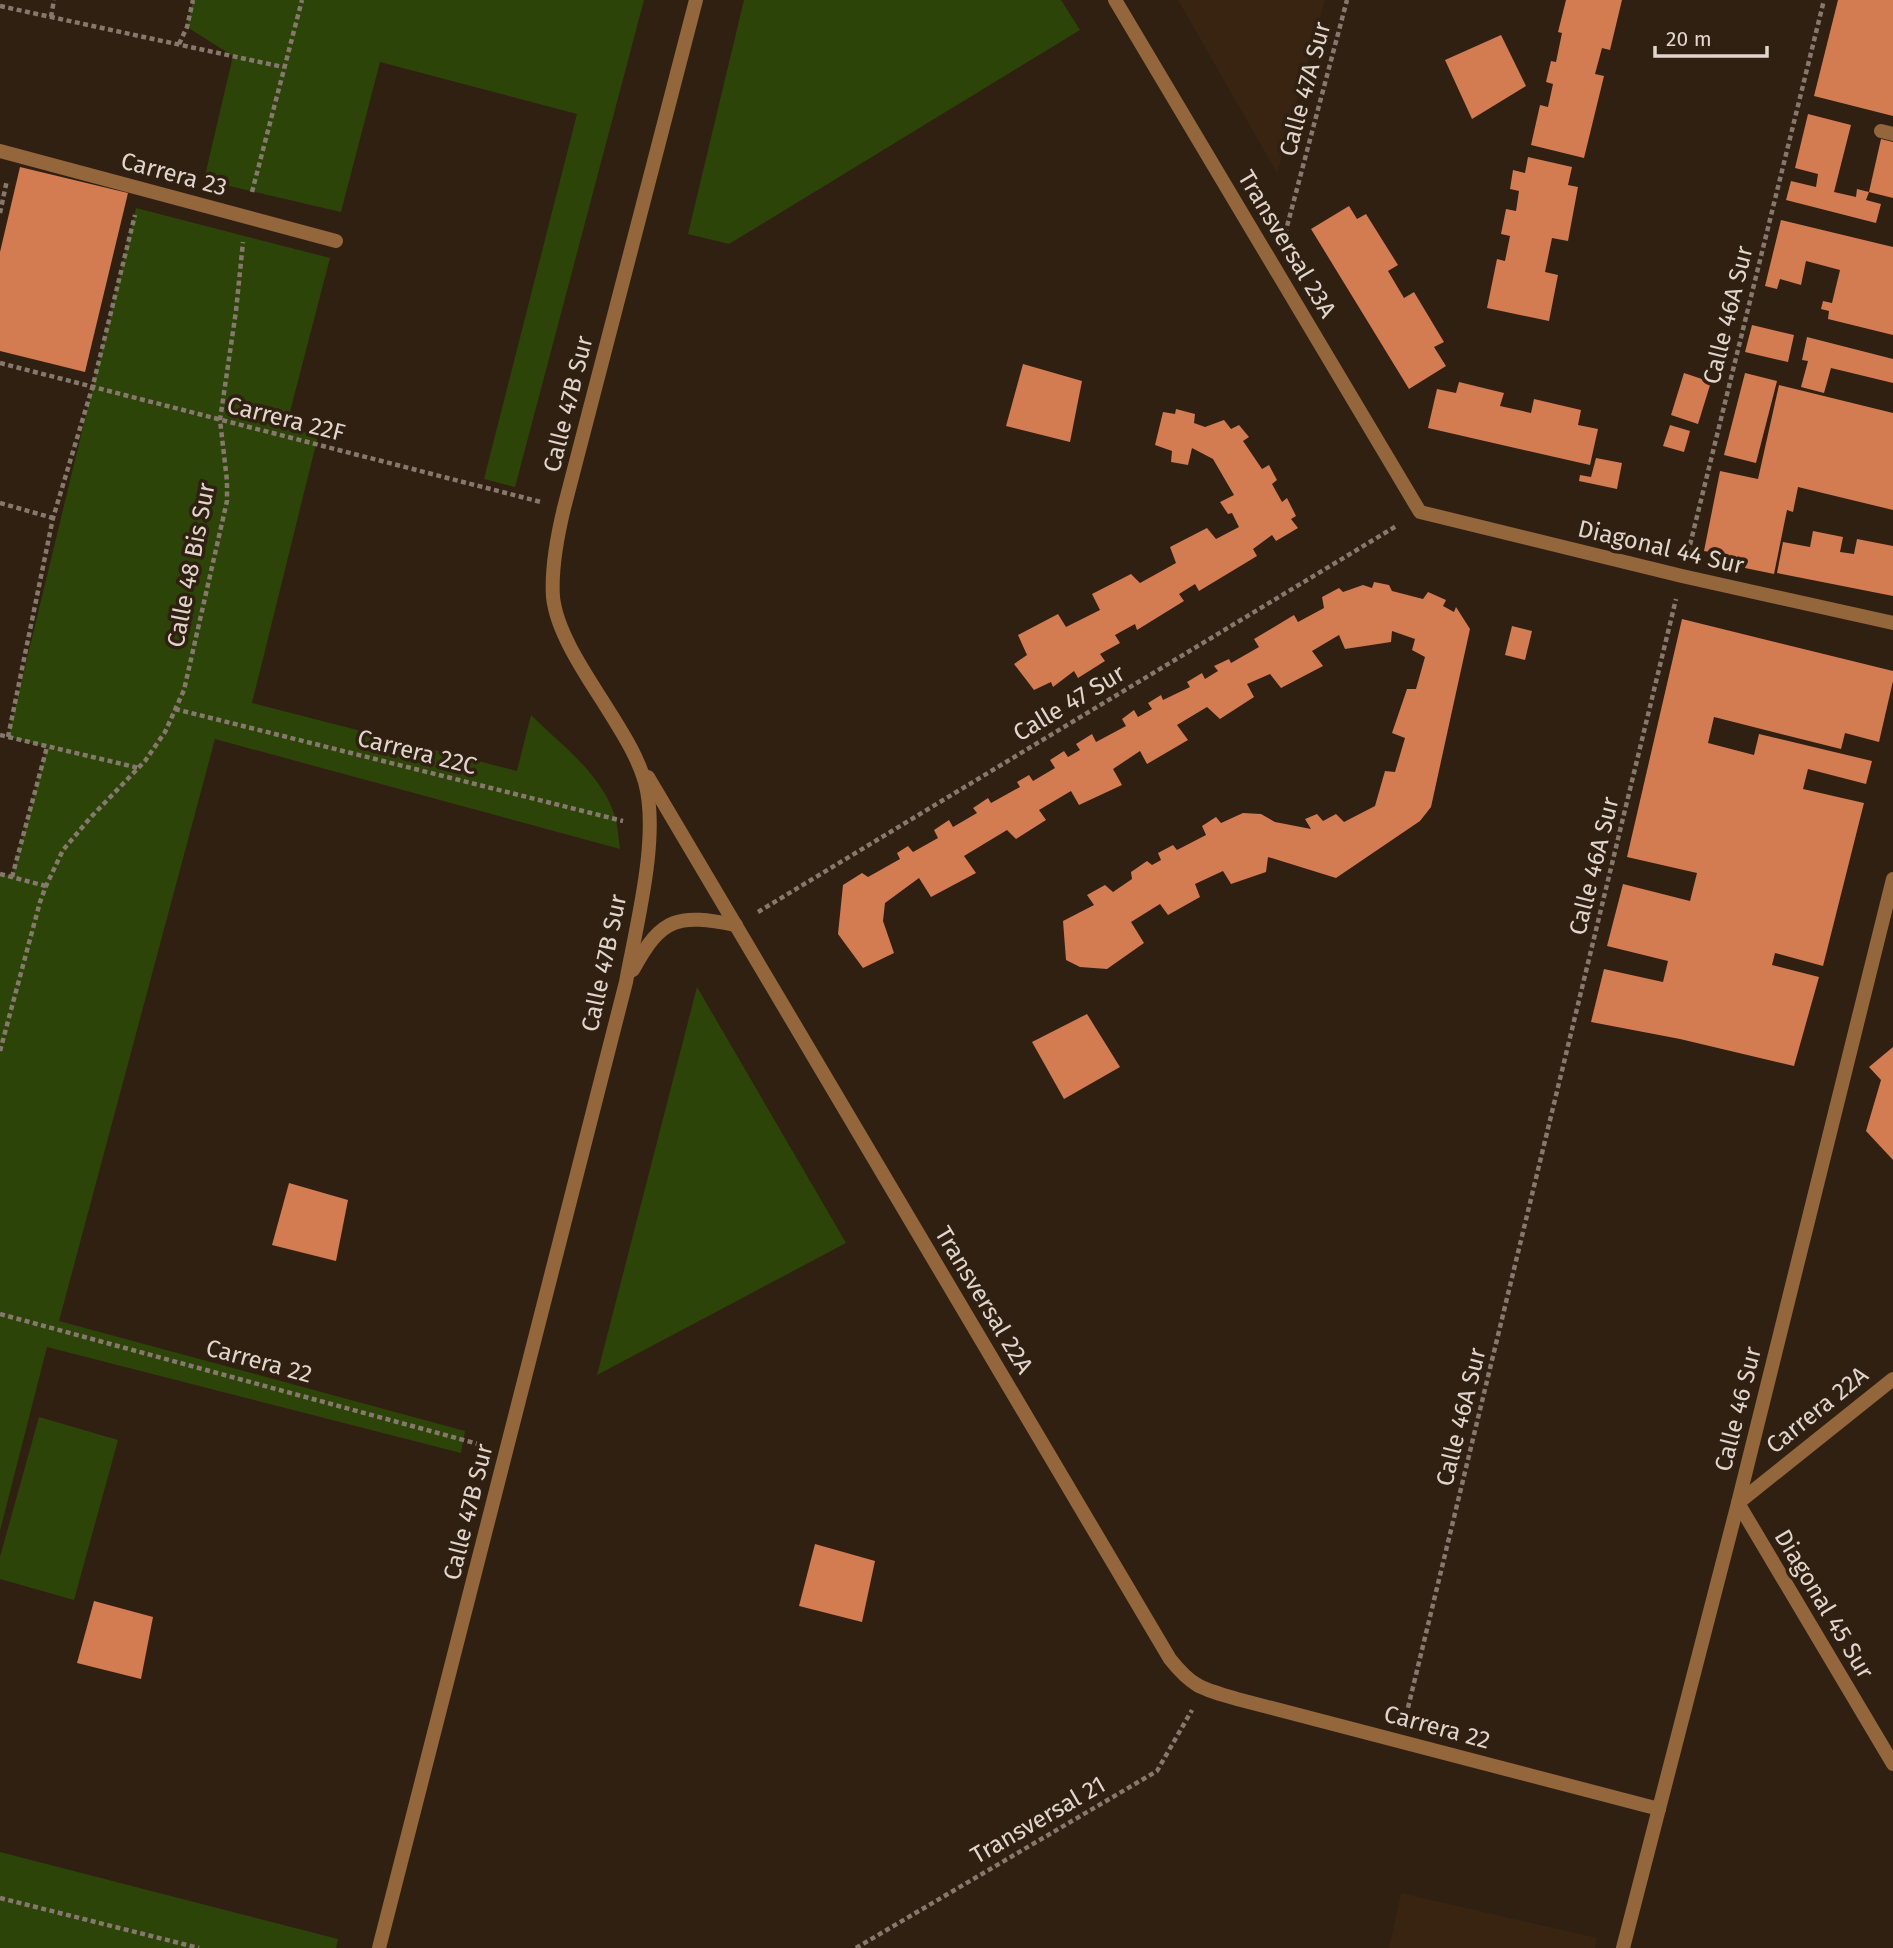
<svg xmlns="http://www.w3.org/2000/svg" width="1893" height="1948" viewBox="0 0 1893 1948" font-family="'Fira Sans',sans-serif">
	<style>
		.built { fill: #392311 }
		.green { fill: #2d4408 }
		.building { fill: #d37b51 }
		.lines { fill: none; stroke-linecap: round; stroke-linejoin: round }
		.path { stroke: #86786d; stroke-width: 4.5; stroke-dasharray: 5 3.5; stroke-linecap: butt }
		.minor { stroke: #93663c; stroke-width: 14 }
		.tertiary { stroke: #93663c; stroke-width: 14 }
		.labels { text-anchor: middle; stroke-width: 7; stroke-linejoin: round; paint-order: stroke }
		.street-label { font-size: 24px; fill: #e1d5cd; stroke: #302012 }
	</style>
	<rect width="100%" height="100%" fill="#302012"/>
	<g class="built">
		<path d="M1178,0h147l-48,173z"/>
		<path d="M1401,1893l196,45 -2,10h-206z"/>
	</g>
	<g class="green">
		<path d="M193,0h451l-129,487 -31,-8 93,-365 -197,-52 -39,150 -137,-32 29,-124 -46,-29z"/>
		<path d="M744,0h317l19,30 -351,214 -41,-10z"/>
		<path d="M136,208l194,50 -44,169 32,9 -66,267 265,68 14,-56c28,28 68,57 82,96 5,11 5,25 7,38l-405,-110 -156,582 406,110 -4,22 -414,-106 -47,184v-657l12,2 35,-129 -39,-10z"/>
		<path d="M697,987l149,256 -249,132z"/>
		<path d="M39,1417l79,23 -44,160 -74,-21v-22z"/>
		<path d="M0,1852l338,87 -2,9h-336z"/>
	</g>
	<g class="building">
		<path d="M1566,0h56l-12,50 -8,-2 -7,26 9,2 -20,82 -53,-13 9,-40 8,2 5,-23 -7,-2 5,-21 5,1 6,-29 -4,-1z"/>
		<path d="M1838,0h55v116l-79,-20z"/>
		<path d="M1501,35l25,51 -54,33 -27,-59z"/>
		<path d="M1808,114l43,11 -17,67 22,5 1,-8 12,3 -3,8 15,4 -5,19 -90,-23 5,-19 25,6 2,-13 -23,-6z"/>
		<path d="M1881,139l12,3v56l-24,-6z"/>
		<path d="M1528,157l44,10 -4,18 10,2 -10,54 -16,-3 -7,34 13,3 -9,46 -62,-13 10,-49 8,2 5,-25 -9,-2 5,-25 10,2 3,-20 -9,-2 3,-19 12,3z"/>
		<path d="M20,167l108,26 -43,179 -85,-21v-99z"/>
		<path d="M1349,206l8,13 9,-5 32,51 -10,6 16,27 10,-6 30,50 -10,5 12,19 -37,23 -98,-160z"/>
		<path d="M1781,220l112,27v88l-65,-16 1,-8 -8,-2 2,-8 9,2 8,-33 -34,-9 -5,24 -21,-6 -3,10 -12,-3z"/>
		<path d="M1752,325l42,10 -6,27 -43,-10z"/>
		<path d="M1807,337l86,22v24l-62,-15 -7,25 -23,-6 7,-26 -6,-1z"/>
		<path d="M1023,364l59,17 -12,61 -64,-16z"/>
		<path d="M1684,373l27,9 -13,42 -27,-9z"/>
		<path d="M1745,373l32,8 -21,82 -32,-8z"/>
		<path d="M1459,382l45,11 -4,13 31,7 3,-14 47,11 -3,15 20,4 -8,36 -162,-37 9,-39 19,4z"/>
		<path d="M1779,385l114,28v97l-95,-23 -5,25 -6,-2 -13,64 -29,-6 2,-9 -43,-8 16,-80 38,8z"/>
		<path d="M1176,409l19,5 -1,9 11,4 19,-7 7,9 8,-4 10,12 -6,4 19,28 7,-4 8,15 -5,4 10,18 5,-4 9,18 -5,3 7,9 -22,13 -4,-6 -19,14 4,7 -58,35 -4,-7 -16,10 5,7 -47,29 -2,-6 -20,11 5,8 -20,11 5,7 -27,17 -4,-7 -21,16 -2,-5 -17,8 -20,-26 13,-9 -9,-20 40,-21 8,13 34,-17 -8,-16 39,-20 9,9 36,-20 -6,-16 37,-19 9,11 23,-12 -7,-14 -4,1 -8,-12 14,-7 -21,-36 -21,-11 -4,17 -17,-3 1,-11 -17,-6 8,-33 12,2z"/>
		<path d="M1670,425l20,6 -6,21 -21,-6z"/>
		<path d="M1596,458l26,5 -5,26 -38,-8 1,-6 11,2z"/>
		<path d="M1813,531l30,6 -3,15 14,2 3,-15 36,7v50l-116,-23 6,-31 27,5z"/>
		<path d="M1374,582l15,3 3,6 31,8 5,-7 18,8 -3,6 11,6 2,-5 14,22 -39,178 -11,14 -84,57 -68,-21 -2,15 -35,12 -8,-13 -28,13 5,13 -32,18 -8,-11 -29,18 13,21 -37,26 -27,-2 -14,-7 -3,-39 31,-16 -7,-10 18,-10 8,7 19,-13 -1,-7 16,-11 5,4 9,-5 -3,-7 15,-8 4,5 29,-15 -4,-9 14,-9 5,6 22,-10 18,1 14,8 36,7 -6,-10 12,-5 6,7 13,-7 8,8 31,-16 10,-35 10,1 10,-34 -13,-5 15,-44h9l9,-32 -13,-7 3,-11 -23,-8 -1,11 -46,7 -6,-14 -27,16 11,15 -42,22 -11,-14 -23,10 7,13 -34,22 -13,-12 -30,18 11,15 -41,24 -7,-13 -27,18 9,16 -43,20 -8,-14 -32,19 7,10 -30,19 -9,-9 -43,26 12,17 -45,24 -12,-19 -34,25 -2,18 11,32 -31,15 -25,-34 5,-49 19,-12 6,4 32,-18 -3,-6 11,-7 5,6 25,-14 -4,-8 15,-10 4,7 24,-14 -4,-5 15,-10 3,5 29,-16 -3,-5 12,-7 4,6 22,-13 -5,-8 14,-9 4,6 12,-7 -4,-6 16,-10 4,8 30,-16 -4,-7 12,-9 4,7 14,-8 -4,-6 13,-8 2,5 27,-13 -3,-5 15,-9 3,6 13,-8 -4,-5 15,-7 2,4 28,-16 -5,-8 40,-24 4,7 26,-14 -2,-11 17,-9 4,4 20,-7 9,3z"/>
		<path d="M1682,619l211,52v10l-14,61 -34,-9 -4,16 -127,-32 -6,26 46,12 5,-21 113,27 -6,23 -58,-15 -5,20 61,14 -41,163 -48,-13 -3,12 47,12 -25,89 -114,-27 -89,-17 13,-53 59,13 5,-21 -61,-15 16,-62 67,17 7,-28 -70,-16z"/>
		<path d="M1512,626l20,5 -7,29 -20,-5z"/>
		<path d="M1087,1014l33,53 -56,32 -32,-57z"/>
		<path d="M1893,1047v113l-27,-29 15,-51 -12,-13z"/>
		<path d="M289,1183l59,17 -12,61 -64,-16z"/>
		<path d="M815,1544l60,17 -13,61 -63,-16z"/>
		<path d="M94,1601l59,16 -12,62 -64,-16z"/>
	</g>
	<g class="lines">
		<g class="path">
			<path d="M0,6l283,61"/>
			<path d="M51,17l3,-17"/>
			<path d="M179,44l8,-17 6,-27"/>
			<path d="M252,192l50,-192"/>
			<path d="M0,213l7,-33"/>
			<path d="M1285,234l62,-234"/>
			<path d="M0,363l541,139"/>
			<path d="M0,503l53,15"/>
			<path d="M1688,553l136,-553"/>
			<path d="M175,709l448,112"/>
			<path d="M0,735l139,33"/>
			<path d="M8,737l45,-219 40,-133 42,-170"/>
			<path d="M0,874l46,12"/>
			<path d="M12,877l35,-130"/>
			<path d="M758,912l640,-387"/>
			<path d="M0,1051l40,-149 6,-16 17,-36 28,-33 54,-56 20,-29 19,-42 43,-189v-20l-7,-61 16,-109 7,-69"/>
			<path d="M0,1314l482,131"/>
			<path d="M1406,1716l270,-1117"/>
			<path d="M0,1898l199,50"/>
			<path d="M856,1948l301,-177 35,-61"/>
		</g>
		<g class="minor">
			<path d="M1881,131l12,3"/>
			<path d="M0,151l336,90"/>
			<path d="M1893,1379l-155,124 155,261"/>
		</g>
		<g class="tertiary">
			<path d="M1115,0l305,512 262,64 211,47"/>
			<path d="M648,777l522,882c23,29 33,30 67,40l422,110"/>
			<path d="M633,970c29,-54 45,-56 103,-45"/>
			<path d="M379,1948l247,-966c10,-56 34,-145 19,-200 -7,-24 -20,-45 -33,-66 -20,-33 -55,-80 -59,-119 -2,-29 4,-60 11,-89l132,-508"/>
			<path d="M1623,1948l115,-445 155,-624"/>
		</g>
	</g>
	<g class="labels">
		<g class="street-label">
			<text transform="translate(1305 89) rotate(-75)" y="8">Calle 47A Sur</text>
			<text transform="translate(174 174) rotate(15)" y="8">Carrera 23</text>
			<text transform="translate(1287 244) rotate(59)" y="8">Transversal 23A</text>
			<text transform="translate(1728 315) rotate(-76)" y="8">Calle 46A Sur</text>
			<text transform="translate(568 404) rotate(-76)" y="8">Calle 47B Sur</text>
			<text transform="translate(286 419) rotate(14)" y="8">Carrera 22F</text>
			<text transform="translate(1661 547) rotate(13)" y="8">Diagonal 44 Sur</text>
			<text transform="translate(191 565) rotate(-79)" y="8">Calle 48 Bis Sur</text>
			<text transform="translate(1069 703) rotate(-31)" y="8">Calle 47 Sur</text>
			<text transform="translate(417 752) rotate(14)" y="8">Carrera 22C</text>
			<text transform="translate(1594 866) rotate(-76)" y="8">Calle 46A Sur</text>
			<text transform="translate(604 963) rotate(-78)" y="8">Calle 47B Sur</text>
			<text transform="translate(984 1300) rotate(59)" y="8">Transversal 22A</text>
			<text transform="translate(259 1361) rotate(15)" y="8">Carrera 22</text>
			<text transform="translate(1738 1409) rotate(-76)" y="8">Calle 46 Sur</text>
			<text transform="translate(1817 1410) rotate(-39)" y="8">Carrera 22A</text>
			<text transform="translate(1461 1417) rotate(-76)" y="8">Calle 46A Sur</text>
			<text transform="translate(468 1512) rotate(-76)" y="8">Calle 47B Sur</text>
			<text transform="translate(1824 1604) rotate(59)" y="8">Diagonal 45 Sur</text>
			<text transform="translate(1437 1727) rotate(15)" y="8">Carrera 22</text>
			<text transform="translate(1038 1820) rotate(-30)" y="8">Transversal 21</text>
		</g>
	</g>
	<path d="M1655 46v10h112v-10" fill="none" stroke="#e1d5cd" stroke-width="3.5"/>
	<text x="1666" y="46" font-size="21" fill="#e1d5cd" stroke="#302012" stroke-width="5" paint-order="stroke">20 m</text>
</svg>
